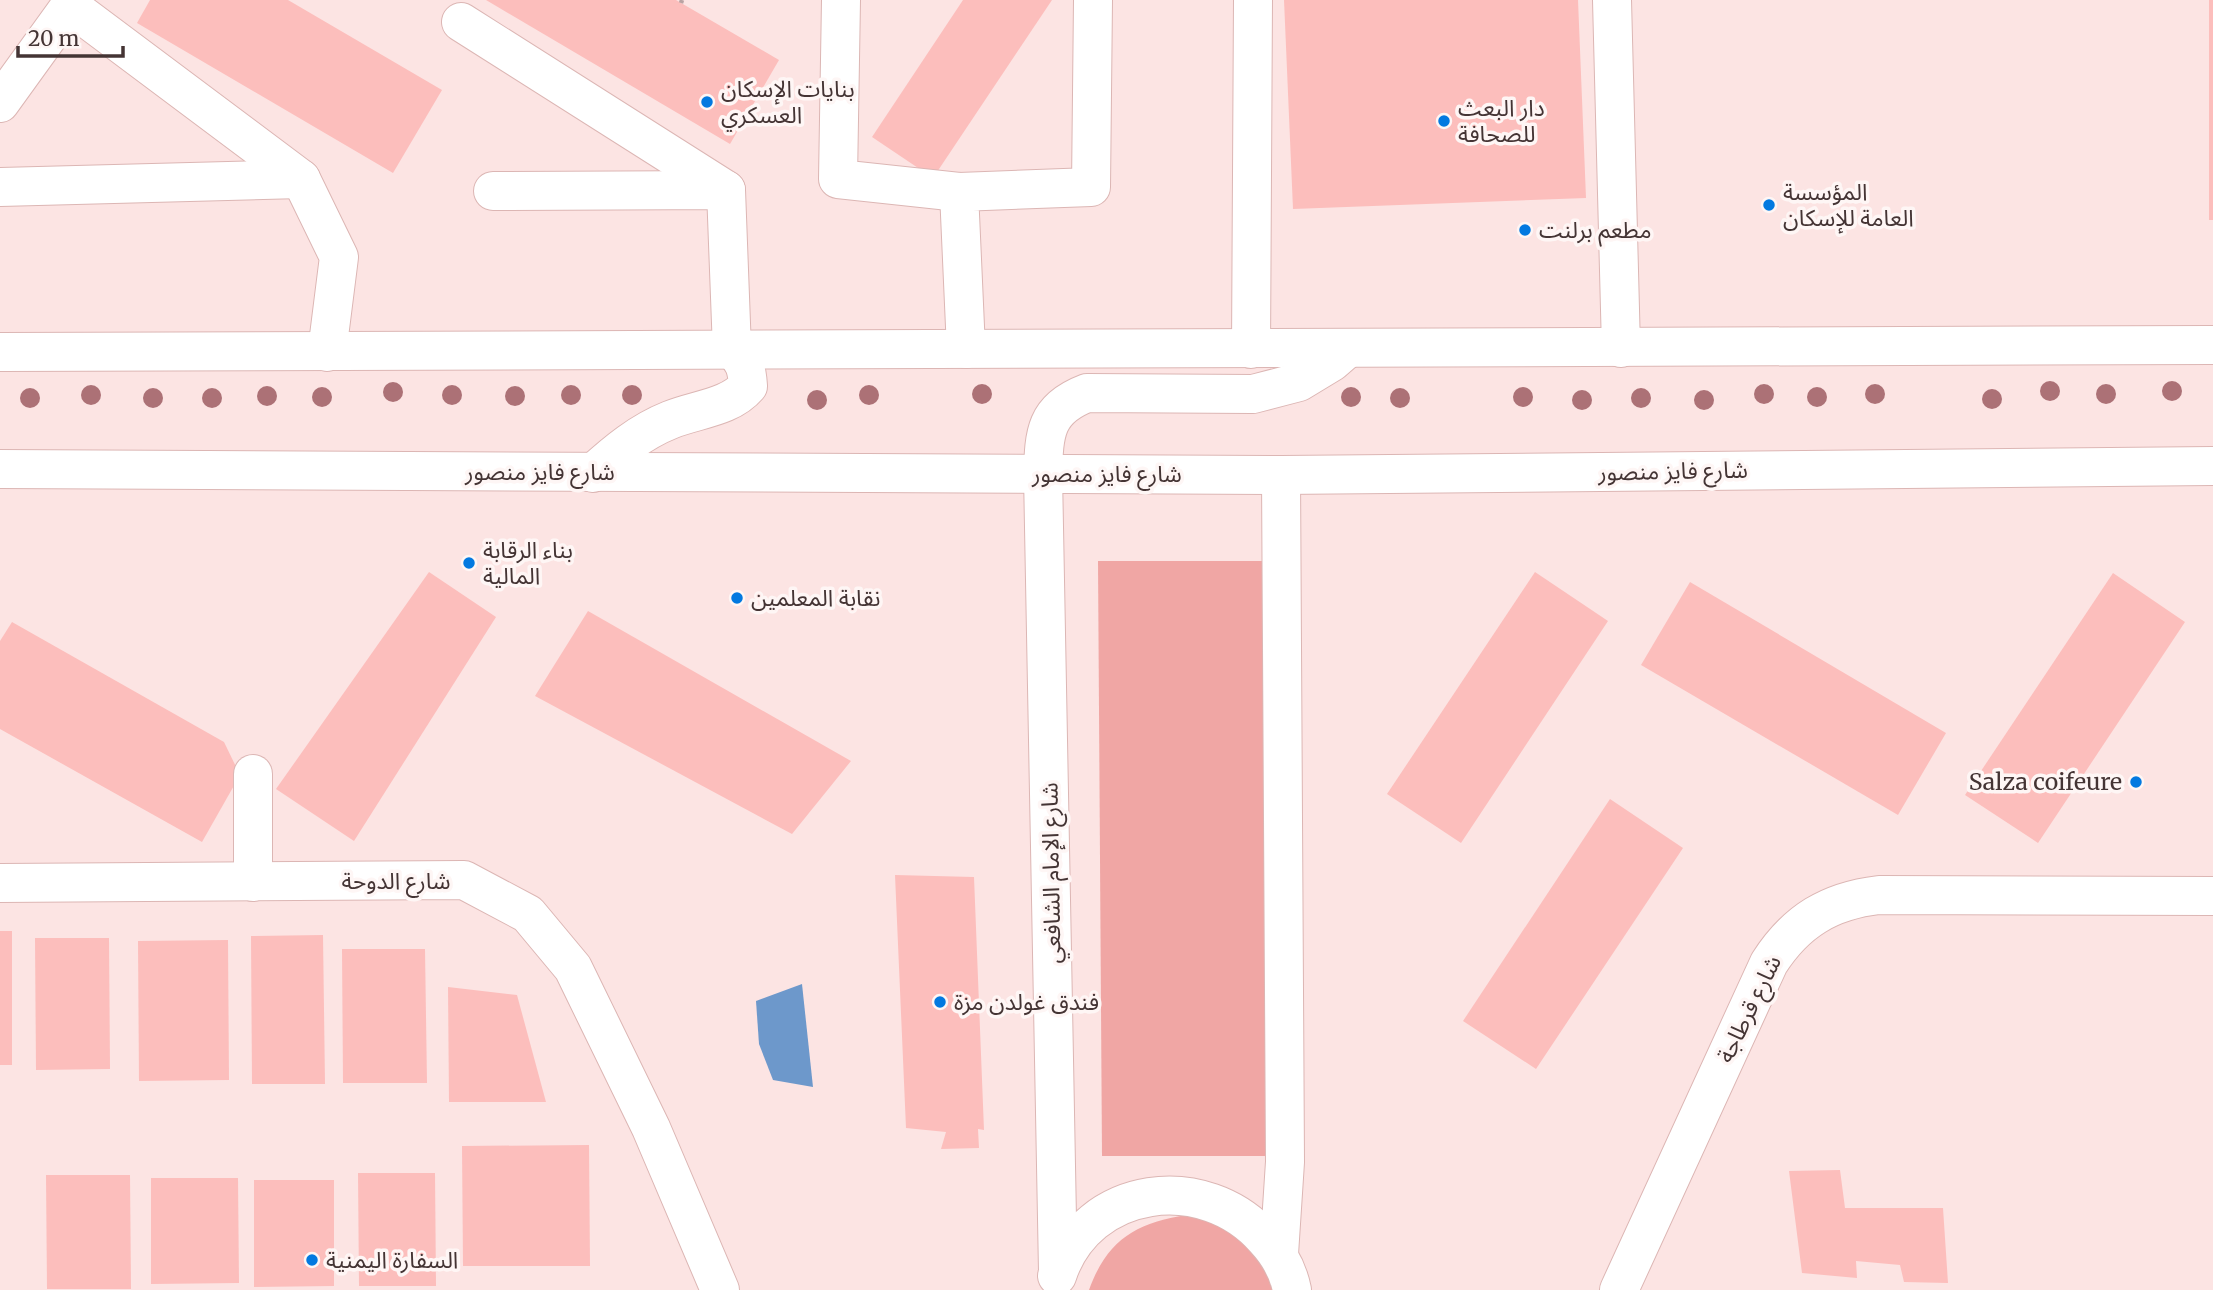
<svg xmlns="http://www.w3.org/2000/svg" width="2213" height="1290" viewBox="0 0 2213 1290" font-family="Merriweather,'Noto Sans Arabic',serif">
	<style>
		.green { fill: #f0a6a4 }
		.water { fill: #6d98cb }
		.building { fill: #fcbebc }
		.lines { fill: none; stroke-linecap: round; stroke-linejoin: round }
		.minor-casing { stroke: #dcb6b4; stroke-width: 40 }
		.highway-casing { stroke: #dcb6b4; stroke-width: 40 }
		.path { stroke: #b9a3a3; stroke-width: 4.5; stroke-dasharray: 3.5 5; stroke-linecap: butt }
		.minor { stroke: #fff; stroke-width: 38 }
		.highway { stroke: #fff; stroke-width: 38 }
		.tree { fill: #ac7176 }
		.poi-dot { fill: #0379e0; stroke: #fef6f5; stroke-width: 2.5 }
		.labels { text-anchor: middle; stroke-width: 7; stroke-linejoin: round; paint-order: stroke }
		.poi-label { font-size: 23px; fill: #443434; stroke: #fef6f5; text-anchor: start }
		.street-label { font-size: 23px; fill: #443434; stroke: #fef6f5 }
	</style>
	<rect width="100%" height="100%" fill="#fce4e3"/>
	<g class="green">
		<path d="M1098,561h165l4,595h-165z"/>
		<path d="M1186,1215c63,11 64,25 96,75h-193c18,-50 47,-67 97,-75z"/>
	</g>
	<path class="water" d="M802,984l11,103 -40,-7 -14,-36 -3,-43z"/>
	<g class="building">
		<path d="M150,0h138l154,90 -49,83 -256,-150z"/>
		<path d="M486,0h190l103,60 -49,84z"/>
		<path d="M963,0h89l-119,178 -61,-41z"/>
		<path d="M1284,0h294l8,198 -293,11z"/>
		<rect x="2209" y="0" width="4" height="220"/>
		<path d="M429,572l67,45 -142,224 -78,-52z"/>
		<path d="M1535,572l73,49 -147,222 -74,-49z"/>
		<path d="M2113,573l72,49 -147,221 -73,-48z"/>
		<path d="M1690,582l256,151 -48,82 -257,-150z"/>
		<path d="M588,611l263,150 -59,73 -257,-138z"/>
		<path d="M12,622l212,120 16,33 -38,67 -202,-113v-88z"/>
		<path d="M1610,799l73,49 -147,221 -73,-48z"/>
		<path d="M895,875l79,2 10,253 -6,-1 1,19 -38,1 5,-17 -40,-4z"/>
		<rect x="0" y="931" width="12" height="134"/>
		<path d="M323,935l2,149h-73l-1,-148z"/>
		<path d="M35,938h74l1,131 -74,1z"/>
		<path d="M228,940l1,140 -90,1 -1,-140z"/>
		<path d="M342,949h83l2,134h-84z"/>
		<path d="M448,987l69,8 29,107h-97z"/>
		<path d="M589,1145l1,121h-127l-1,-120z"/>
		<path d="M1840,1170l5,38h98l5,75 -44,-1 -4,-17 -44,-4 1,17 -55,-5 -13,-102z"/>
		<path d="M358,1173h77l1,113h-77z"/>
		<path d="M46,1175h84l1,114h-84z"/>
		<path d="M151,1178h87l1,105 -88,1z"/>
		<path d="M254,1180h80v106l-80,1z"/>
	</g>
	<g class="lines">
		<g class="minor-casing">
			<g id="minor">
				<path d="M841,0l-3,179 121,13"/>
				<path d="M1612,0l9,348"/>
				<path d="M461,22l265,168"/>
				<path d="M0,103l70,-97 231,173 38,78 -12,95"/>
				<path d="M0,187l301,-8"/>
				<path d="M493,191l233,-1 6,160"/>
				<path d="M966,349l-7,-157 132,-5 2,-187"/>
				<path d="M1251,349l2,-349"/>
				<path d="M1043,474l15,798"/>
				<path d="M253,774v108"/>
				<path d="M0,883l464,-3 64,34 45,54 78,160 69,162"/>
				<path d="M1279,1254l6,-92 -4,-687"/>
				<path d="M1057,1276c30,-92 148,-106 208,-37 14,15 23,31 27,51"/>
				<path d="M1619,1290l150,-327c27,-42 60,-62 110,-68l334,1"/>
			</g>
		</g>
		<g class="highway-casing">
			<g id="highway">
				<path d="M0,352l2213,-7"/>
				<path d="M0,469l1281,6 932,-9"/>
				<path d="M593,473c23,-21 47,-41 77,-53 27,-11 59,-12 78,-34 -1,-16 -3,-26 -16,-36"/>
				<path d="M1043,474c1,-41 2,-65 44,-81l166,1 46,-12 33,-20 15,-13"/>
			</g>
		</g>
		<path class="path" d="M681,3l1,-3"/>
		<use href="#minor" class="minor"/>
		<use href="#highway" class="highway"/>
	</g>
	<g class="tree">
		<circle cx="2050" cy="391" r="10"/>
		<circle cx="2172" cy="391" r="10"/>
		<circle cx="393" cy="392" r="10"/>
		<circle cx="982" cy="394" r="10"/>
		<circle cx="1764" cy="394" r="10"/>
		<circle cx="1875" cy="394" r="10"/>
		<circle cx="2106" cy="394" r="10"/>
		<circle cx="91" cy="395" r="10"/>
		<circle cx="452" cy="395" r="10"/>
		<circle cx="571" cy="395" r="10"/>
		<circle cx="632" cy="395" r="10"/>
		<circle cx="869" cy="395" r="10"/>
		<circle cx="267" cy="396" r="10"/>
		<circle cx="515" cy="396" r="10"/>
		<circle cx="322" cy="397" r="10"/>
		<circle cx="1351" cy="397" r="10"/>
		<circle cx="1523" cy="397" r="10"/>
		<circle cx="1817" cy="397" r="10"/>
		<circle cx="30" cy="398" r="10"/>
		<circle cx="153" cy="398" r="10"/>
		<circle cx="212" cy="398" r="10"/>
		<circle cx="1400" cy="398" r="10"/>
		<circle cx="1641" cy="398" r="10"/>
		<circle cx="1992" cy="399" r="10"/>
		<circle cx="817" cy="400" r="10"/>
		<circle cx="1582" cy="400" r="10"/>
		<circle cx="1704" cy="400" r="10"/>
	</g>
	<g class="poi-dot">
		<circle cx="707" cy="102" r="7"/>
		<circle cx="1444" cy="121" r="7"/>
		<circle cx="1769" cy="205" r="7"/>
		<circle cx="1525" cy="230" r="7"/>
		<circle cx="469" cy="563" r="7"/>
		<circle cx="737" cy="598" r="7"/>
		<circle cx="2136" cy="782" r="7"/>
		<circle cx="940" cy="1002" r="7"/>
		<circle cx="312" cy="1260" r="7"/>
	</g>
	<g class="labels">
		<g class="poi-label">
			<text x="721" y="97">بنايات الإسكان<tspan x="721" dy="26">العسكري</tspan></text>
			<text x="1458" y="116">دار البعث<tspan x="1458" dy="26">للصحافة</tspan></text>
			<text x="1783" y="200">المؤسسة<tspan x="1783" dy="26">العامة للإسكان</tspan></text>
			<text x="1539" y="238">مطعم برلنت</text>
			<text x="483" y="558">بناء الرقابة<tspan x="483" dy="26">المالية</tspan></text>
			<text x="751" y="606">نقابة المعلمين</text>
			<text x="2122" y="790" text-anchor="end">Salza coifeure</text>
			<text x="954" y="1010">فندق غولدن مزة</text>
			<text x="326" y="1268">السفارة اليمنية</text>
		</g>
		<g class="street-label">
			<text transform="translate(1673 471) rotate(-1)" y="8">شارع فايز منصور</text>
			<text x="540" y="480">شارع فايز منصور</text>
			<text x="1107" y="482">شارع فايز منصور</text>
			<text transform="translate(1051 873) rotate(-91)" y="8">شارع الإمام الشافعي</text>
			<text x="396" y="889">شارع الدوحة</text>
			<text transform="translate(1749 1009) rotate(-64)" y="8">شارع قرطاجة</text>
		</g>
	</g>
	<path d="M18 46v10h105v-10" fill="none" stroke="#443434" stroke-width="3.5"/>
	<text x="28" y="46" font-size="21" fill="#443434" stroke="#fef6f5" stroke-width="5" paint-order="stroke">20 m</text>
</svg>
